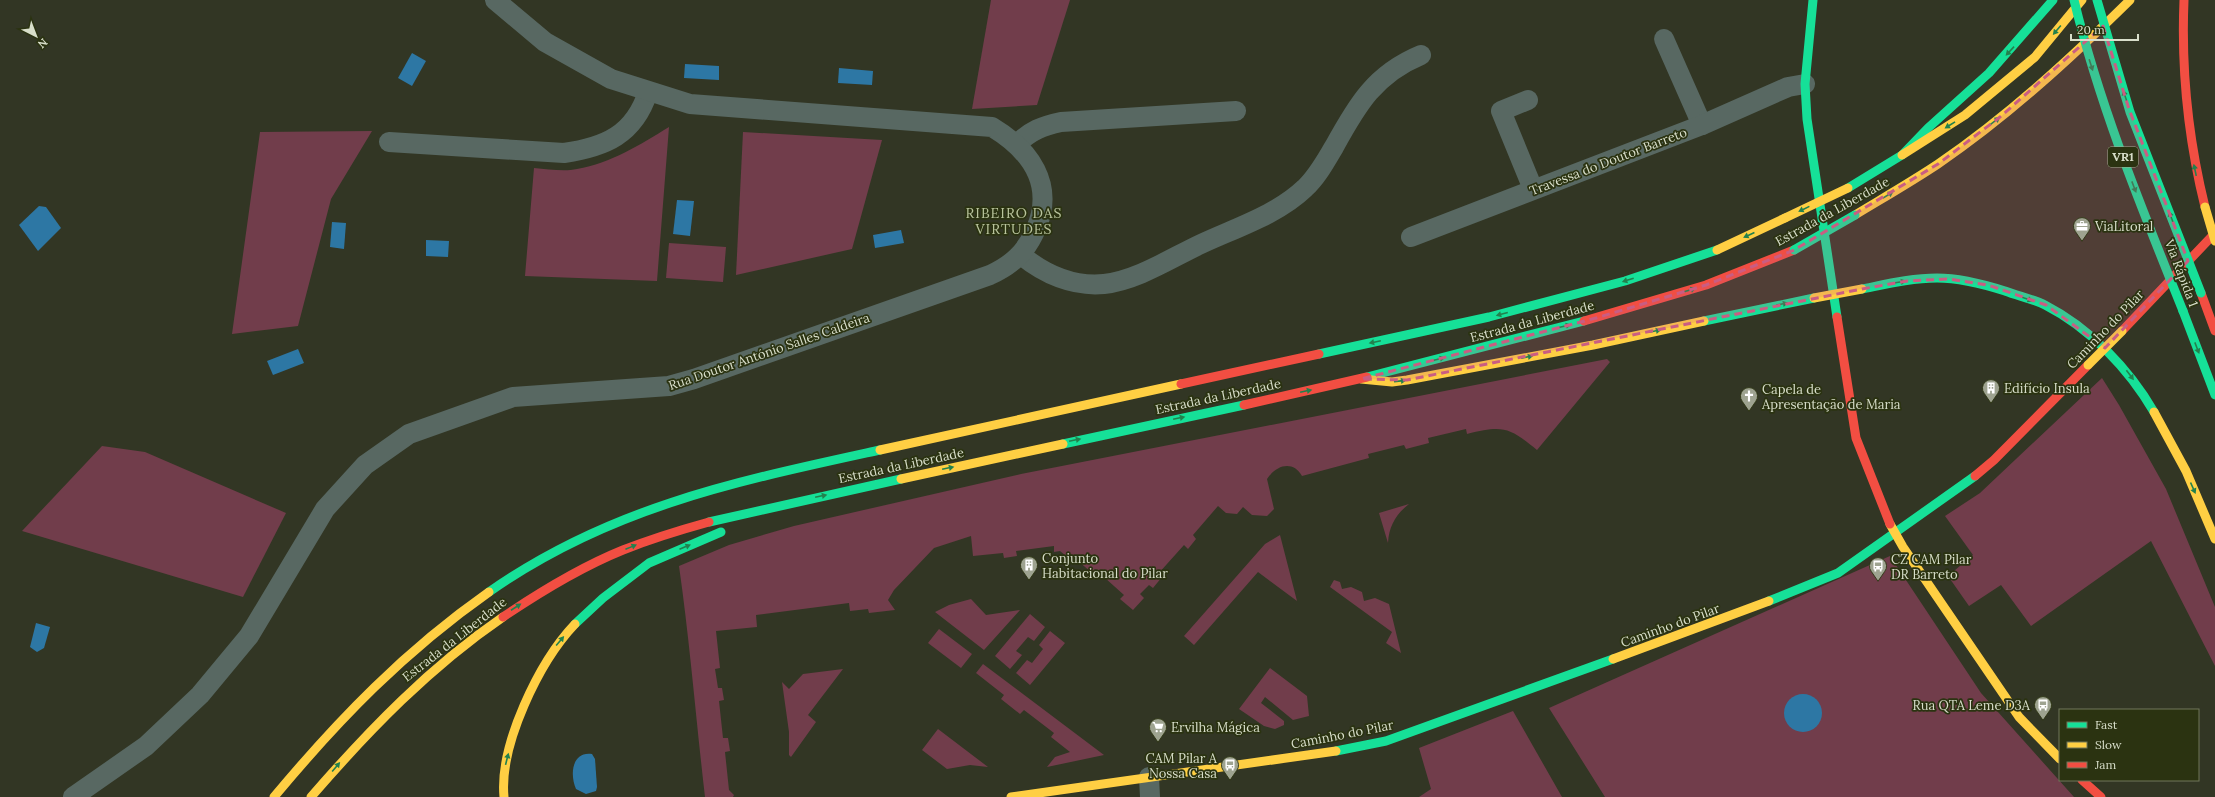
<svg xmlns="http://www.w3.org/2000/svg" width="2215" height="797" viewBox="0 0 2215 797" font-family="Lora,serif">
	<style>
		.green { fill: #713d4b }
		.water { fill: #2d77a4 }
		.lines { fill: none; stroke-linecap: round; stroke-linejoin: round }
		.street { stroke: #586862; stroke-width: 20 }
		.fast { stroke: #16e098; stroke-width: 9 }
		.slow { stroke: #ffcf43; stroke-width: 9 }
		.jam { stroke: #f24e42; stroke-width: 9 }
		.fast-bridge { stroke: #16e098; stroke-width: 9 }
		.slow-bridge { stroke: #ffcf43; stroke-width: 9 }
		.oneway { fill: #22814e }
		.marked { fill: #ca5d82; fill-opacity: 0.2; stroke: #ca5d82; stroke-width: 3; stroke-dasharray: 8 5; stroke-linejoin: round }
		.labels { text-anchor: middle; stroke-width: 3.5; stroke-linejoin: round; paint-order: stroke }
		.shield { fill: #2b3311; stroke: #a4ab92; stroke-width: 1 }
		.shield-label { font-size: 12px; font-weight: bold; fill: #d8deca }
		.street-label { font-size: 13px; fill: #d8deca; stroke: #2b3311 }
		.poi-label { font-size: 13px; fill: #d8deca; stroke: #2b3311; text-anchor: start }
		.neighbourhood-label { font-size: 14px; letter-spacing: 1px; fill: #b9c49d; stroke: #2b3311 }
	</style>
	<rect width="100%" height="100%" fill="#323624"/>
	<g class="green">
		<path d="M991,0h79l-33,105 -65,4z"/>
		<path d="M669,127l-12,154 -132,-5 9,-108c14,1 30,4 43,1 34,-6 63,-24 92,-42z"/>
		<path d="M372,131l-41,68 -33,127 -66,8 28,-202z"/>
		<path d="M743,132l139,8 -30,109 -116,26z"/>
		<path d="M669,243l57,4 -3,35 -57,-4z"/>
		<path d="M1607,359l3,3 -73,88c-28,-23 -34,-25 -70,-16l-1,-5 -38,9 1,5 -23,6 -2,-4 -36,9 1,4 -67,18c-9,-16 -26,-11 -35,3l7,30 -7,7 -15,-1 -9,-8 -6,7 -11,-1 -8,-7 -25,29 3,4 -8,10 -4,-4 -26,29 4,3 -9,11 -4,-3 -9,9 4,4 -11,12 -13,-11 4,-4 -29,-26 -3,4 -23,-20 -3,3 -6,-5 -6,1v-6l-38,5 1,5 -13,2 -1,-5 -30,3 -2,-20 -37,12 -40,42 -6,10 7,10 -26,3 -1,-4 -18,2 -1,-8 -93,12 1,12 -41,4 4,37 -5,1 3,19h4l2,12 -5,1 4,37h5l2,13 -5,1 4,38 5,5 -1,2h-28c-9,-77 -15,-154 -26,-231l50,-21 65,-19 227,-52z"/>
		<path d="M2102,378l17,27 47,84 49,118v59l-64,-125 -120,85 -30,-41 -32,21 -21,-30 25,-21 -28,-39 35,-23z"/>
		<path d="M102,446l43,6 141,61 -43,84 -221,-66z"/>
		<path d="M1409,504c-13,10 -20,22 -21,39l-9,-30z"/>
		<path d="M1280,535l17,66 -39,-29 -64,73 -10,-9 81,-92z"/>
		<path d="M1890,556l91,137 93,104h-469l-56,-89z"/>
		<path d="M1334,580l6,2 2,7 9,-2 11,5 2,9 11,-3 14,6 12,49 -15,-10 6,-11 -62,-45z"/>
		<path d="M971,599l15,16 34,-5 -36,40 -49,-38 14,-7z"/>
		<path d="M1030,614l15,13 -11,14 -6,-4 -12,14 6,4 -12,14 -15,-13z"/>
		<path d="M939,629l33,25 -11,14 -33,-25z"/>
		<path d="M1050,631l15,12 -35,42 -14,-12 11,-13 5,3 11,-14 -4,-4z"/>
		<path d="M983,664l121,91 -57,12 8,-10 15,-5 -19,-15 3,-4 -30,-23 -4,4 -19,-15 3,-4 -28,-22z"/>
		<path d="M1270,668l37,28 2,20 -16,4 -28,-23 -4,6 23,18v4l-9,4 -11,-3 -25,-17z"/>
		<path d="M843,669l-35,46 8,7 -25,35 -2,-2v-23l-7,-50 7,7 14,-15z"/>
		<path d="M1513,711l49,86h-143l12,-8 -12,-41z"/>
		<path d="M938,729l50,38 -18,-2 -23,4 -25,-19z"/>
	</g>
	<g class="water">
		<path d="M412,53l14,8 -14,25 -14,-8z"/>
		<path d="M685,64l34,2v14l-35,-2z"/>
		<path d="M839,68l34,3 -1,14 -34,-2z"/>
		<path d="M677,200l17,1 -4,35 -17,-2z"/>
		<path d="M39,206l7,1 15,21 -23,23 -19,-26z"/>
		<path d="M332,222l14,1 -2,26 -14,-2z"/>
		<path d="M901,230l3,13 -29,5 -2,-13z"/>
		<path d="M426,240l23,1 -1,16 -22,-1z"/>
		<path d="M298,349l6,14 -31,12 -6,-14z"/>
		<path d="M36,623l14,4 -6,21 -7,4 -7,-5z"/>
		<circle cx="1803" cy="713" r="19"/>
		<path d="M592,754l3,5 2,28 -1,4 -10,3 -10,-5c-6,-13 -5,-38 16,-35z"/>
	</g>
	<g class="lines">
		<g class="street">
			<path d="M1664,39l38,86"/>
			<path d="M1528,100l-27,11 32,78"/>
			<path d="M389,142l175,11c41,-6 70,-18 84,-61"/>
			<path d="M1017,144c13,-13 25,-18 44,-22l175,-11"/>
			<path d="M1411,237l291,-112 86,-38 17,-3"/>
			<path d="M1021,255c23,19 52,32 83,29 34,-4 67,-26 97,-40 34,-16 76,-29 104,-56 12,-11 20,-26 29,-41 23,-42 41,-73 87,-92"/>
			<path d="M1149,777l1,20"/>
			<path d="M73,797l73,-51 54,-51 49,-59 76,-127 40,-44 44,-31 104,-37 156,-11 25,-7 296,-104c22,-10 36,-23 46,-46 19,-45 -6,-79 -44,-102l-302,-23 -79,-25 -66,-37 -50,-42"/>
		</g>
		<g class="fast">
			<path d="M1813,0l-8,84 2,35 30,198"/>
			<path d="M1848,188l54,-33 26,-27 61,-55 64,-73"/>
			<path d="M1862,289c25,-5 50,-11 75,-11 23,0 46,6 68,13 13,5 28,8 40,14 45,23 84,64 109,107"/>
			<path d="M2183,311l32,84"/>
			<path d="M1704,321l110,-23"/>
			<path d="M1319,354l170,-37 136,-36 92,-31"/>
			<path d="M1367,377l217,-56"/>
			<path d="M1063,444l181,-39"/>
			<path d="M709,522l192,-43"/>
			<path d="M489,592c121,-85 249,-111 391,-142"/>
			<path d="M1769,601l69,-28 137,-97"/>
			<path d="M575,624l28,-26 46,-35 72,-31"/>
			<path d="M1336,751l50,-10 227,-82"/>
		</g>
		<g class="slow">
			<path d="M1902,155l63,-40 70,-58 47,-57"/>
			<path d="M1855,215c28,-17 56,-33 83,-51 70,-48 132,-105 192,-164"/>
			<path d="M1717,250l68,-32"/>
			<path d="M1361,379l31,3 15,-2 186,-35 111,-24"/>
			<path d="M2154,412l32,59 29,68"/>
			<path d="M880,450l301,-66"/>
			<path d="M901,479l162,-35"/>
			<path d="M1890,524l13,23 116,170 41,42"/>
			<path d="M1613,659l156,-58"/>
			<path d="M274,797c65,-78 131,-146 215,-205"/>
			<path d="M311,797c58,-67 119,-130 192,-180"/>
			<path d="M504,797c-5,-52 35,-135 71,-173"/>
			<path d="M1011,797l325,-46"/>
		</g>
		<g class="jam">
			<path d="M2184,0c-3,71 4,138 21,207"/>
			<path d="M2201,293l14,38"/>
			<path d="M1837,317l19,121 34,86"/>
			<path d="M1584,321l122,-36 88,-35"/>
			<path d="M2122,331l93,-98"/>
			<path d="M1181,384l138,-30"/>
			<path d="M1244,405l123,-28"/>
			<path d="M1975,476l19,-16 94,-95"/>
			<path d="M503,617c37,-25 78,-50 120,-67 28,-11 57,-20 86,-28"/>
			<path d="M2082,780l19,17"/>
		</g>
		<g class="fast-bridge">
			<path d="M2074,0c26,107 68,209 109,311"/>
			<path d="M2097,0l33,112 71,181"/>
			<path d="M1794,250l61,-35"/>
		</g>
		<g class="slow-bridge">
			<path d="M2205,207l10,34"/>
			<path d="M1785,218l63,-30"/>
			<path d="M1814,298l48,-9"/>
			<path d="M2088,365l34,-34"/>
		</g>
	</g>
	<defs><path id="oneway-solid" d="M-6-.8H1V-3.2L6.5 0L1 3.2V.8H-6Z"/></defs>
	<g class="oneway">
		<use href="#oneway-solid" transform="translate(2057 30) rotate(130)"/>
		<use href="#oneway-solid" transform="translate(2010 51) rotate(133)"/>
		<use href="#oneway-solid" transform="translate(2091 65) rotate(72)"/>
		<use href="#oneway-solid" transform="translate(2125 96) rotate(-109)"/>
		<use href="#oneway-solid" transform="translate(1995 121) rotate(-37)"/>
		<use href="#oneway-solid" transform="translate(1950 125) rotate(148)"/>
		<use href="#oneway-solid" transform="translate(2195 170) rotate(-102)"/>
		<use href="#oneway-solid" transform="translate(2134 187) rotate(69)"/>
		<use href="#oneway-solid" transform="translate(1888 195) rotate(-32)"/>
		<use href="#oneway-solid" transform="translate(1804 209) rotate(154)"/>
		<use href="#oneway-solid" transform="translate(2171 217) rotate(-111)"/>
		<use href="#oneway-solid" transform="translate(1749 235) rotate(155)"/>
		<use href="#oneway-solid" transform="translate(1628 280) rotate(162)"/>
		<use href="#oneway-solid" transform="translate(1900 282) rotate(-10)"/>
		<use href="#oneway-solid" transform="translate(1690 290) rotate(-17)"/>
		<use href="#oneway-solid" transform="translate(2027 299) rotate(20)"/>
		<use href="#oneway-solid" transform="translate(1782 304) rotate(-12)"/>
		<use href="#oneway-solid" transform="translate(1502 314) rotate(165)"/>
		<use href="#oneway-solid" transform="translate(1565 326) rotate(-14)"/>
		<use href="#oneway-solid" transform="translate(1655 331) rotate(-12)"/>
		<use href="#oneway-solid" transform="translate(1375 342) rotate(168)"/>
		<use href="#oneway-solid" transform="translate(2197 348) rotate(69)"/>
		<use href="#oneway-solid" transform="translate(1527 357) rotate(-11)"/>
		<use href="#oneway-solid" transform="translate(1439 359) rotate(-14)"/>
		<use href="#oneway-solid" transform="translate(2130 375) rotate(53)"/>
		<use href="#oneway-solid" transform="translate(1400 381) rotate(-7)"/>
		<use href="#oneway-solid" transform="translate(1306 391) rotate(-12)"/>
		<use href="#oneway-solid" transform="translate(1179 418) rotate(-12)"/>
		<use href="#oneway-solid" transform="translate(1075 440) rotate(-12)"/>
		<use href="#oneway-solid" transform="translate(948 468) rotate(-12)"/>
		<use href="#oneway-solid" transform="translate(2193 488) rotate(66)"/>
		<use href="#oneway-solid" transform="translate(821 496) rotate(-12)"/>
		<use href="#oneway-solid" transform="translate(631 547) rotate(-22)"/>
		<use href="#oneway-solid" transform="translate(685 547) rotate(-23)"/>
		<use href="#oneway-solid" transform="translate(516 607) rotate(-33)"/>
		<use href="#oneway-solid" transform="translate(560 641) rotate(-50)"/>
		<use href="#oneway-solid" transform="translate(507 759) rotate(-76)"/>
		<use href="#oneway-solid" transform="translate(336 767) rotate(-50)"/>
	</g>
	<path class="marked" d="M2103,26l26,83 59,152 -83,87 -59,-43 -58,-20 -40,-6 -41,2 -45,8 -455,91 -46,-1 235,-61 110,-33 88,-35 144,-86 62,-47z"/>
	<defs>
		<g id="office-pin" transform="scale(0.9)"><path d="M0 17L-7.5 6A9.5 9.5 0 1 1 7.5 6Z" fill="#9ea390" stroke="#2b3311"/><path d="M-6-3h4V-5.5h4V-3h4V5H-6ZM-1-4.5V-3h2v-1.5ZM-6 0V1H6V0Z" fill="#fff"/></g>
		<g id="building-pin" transform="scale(0.9)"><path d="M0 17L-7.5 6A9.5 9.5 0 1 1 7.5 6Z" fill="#9ea390" stroke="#2b3311"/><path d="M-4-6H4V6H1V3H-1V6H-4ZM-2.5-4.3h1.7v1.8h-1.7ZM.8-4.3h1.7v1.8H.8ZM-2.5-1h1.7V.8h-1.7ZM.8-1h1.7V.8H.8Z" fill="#fff"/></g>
		<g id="church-pin" transform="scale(0.9)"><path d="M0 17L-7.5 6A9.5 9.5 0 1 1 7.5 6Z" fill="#9ea390" stroke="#2b3311"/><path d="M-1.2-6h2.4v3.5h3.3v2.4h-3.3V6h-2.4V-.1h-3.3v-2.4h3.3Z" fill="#fff"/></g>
		<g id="bus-pin" transform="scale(0.9)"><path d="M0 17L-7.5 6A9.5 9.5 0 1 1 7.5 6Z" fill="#9ea390" stroke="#2b3311"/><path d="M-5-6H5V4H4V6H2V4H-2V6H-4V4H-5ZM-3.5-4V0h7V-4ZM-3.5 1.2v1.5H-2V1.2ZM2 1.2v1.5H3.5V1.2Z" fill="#fff"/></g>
		<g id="supermarket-pin" transform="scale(0.9)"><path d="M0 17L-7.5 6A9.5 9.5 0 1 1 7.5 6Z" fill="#9ea390" stroke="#2b3311"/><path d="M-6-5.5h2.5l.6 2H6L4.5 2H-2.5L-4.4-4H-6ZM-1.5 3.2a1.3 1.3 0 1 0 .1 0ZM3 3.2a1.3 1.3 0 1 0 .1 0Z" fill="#fff"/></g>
	</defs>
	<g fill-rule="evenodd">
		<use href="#office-pin" x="2082" y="226"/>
		<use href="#building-pin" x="1991" y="388"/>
		<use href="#church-pin" x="1749" y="396"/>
		<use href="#building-pin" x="1029" y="565"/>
		<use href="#bus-pin" x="1878" y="566"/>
		<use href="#bus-pin" x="2043" y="705"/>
		<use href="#supermarket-pin" x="1158" y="727"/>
		<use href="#bus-pin" x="1230" y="765"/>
	</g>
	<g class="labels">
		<rect class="shield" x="2108" y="147" width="30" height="20" rx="3"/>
		<g class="shield-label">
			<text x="2123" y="161">VR1</text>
		</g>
		<g class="street-label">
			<text transform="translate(1608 161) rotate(-21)" y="5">Travessa do Doutor Barreto</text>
			<text transform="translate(1832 211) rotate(-29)" y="5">Estrada da Liberdade</text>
			<text transform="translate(2182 273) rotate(69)" y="5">Via Rápida 1</text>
			<text transform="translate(1532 321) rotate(-15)" y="5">Estrada da Liberdade</text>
			<text transform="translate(2105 329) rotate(-46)" y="5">Caminho do Pilar</text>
			<text transform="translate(769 351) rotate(-19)" y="5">Rua Doutor António Salles Caldeira</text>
			<text transform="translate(1218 396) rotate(-12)" y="5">Estrada da Liberdade</text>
			<text transform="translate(901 465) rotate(-12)" y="5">Estrada da Liberdade</text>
			<text transform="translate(1670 625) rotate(-20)" y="5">Caminho do Pilar</text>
			<text transform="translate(454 639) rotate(-38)" y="5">Estrada da Liberdade</text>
			<text transform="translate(1342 734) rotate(-11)" y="5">Caminho do Pilar</text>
		</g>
		<g class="poi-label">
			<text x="2095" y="231">ViaLitoral</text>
			<text x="2004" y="393">Edifício Insula</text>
			<text x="1762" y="394">Capela de<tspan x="1762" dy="15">Apresentação de Maria</tspan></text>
			<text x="1042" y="563">Conjunto<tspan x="1042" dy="15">Habitacional do Pilar</tspan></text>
			<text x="1891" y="564">CZ CAM Pilar<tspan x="1891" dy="15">DR Barreto</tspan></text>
			<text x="2030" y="710" text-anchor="end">Rua QTA Leme D3A</text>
			<text x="1171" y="732">Ervilha Mágica</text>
			<text x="1217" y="763" text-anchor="end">CAM Pilar A<tspan x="1217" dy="15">Nossa Casa</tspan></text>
		</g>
		<g class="neighbourhood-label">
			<text x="1014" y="218">RIBEIRO DAS<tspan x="1014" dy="16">VIRTUDES</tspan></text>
		</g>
	</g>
	<rect x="2059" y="709" width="140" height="72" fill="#2b3311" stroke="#70775b"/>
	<rect x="2067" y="722" width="20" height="6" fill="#16e098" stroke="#70775b"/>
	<text x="2095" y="729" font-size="12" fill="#d8deca">Fast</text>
	<rect x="2067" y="742" width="20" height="6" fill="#ffcf43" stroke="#70775b"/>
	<text x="2095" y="749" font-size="12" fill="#d8deca">Slow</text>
	<rect x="2067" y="762" width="20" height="6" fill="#f24e42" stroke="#70775b"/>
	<text x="2095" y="769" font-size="12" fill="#d8deca">Jam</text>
	<g transform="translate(36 36) rotate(138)" stroke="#2b3311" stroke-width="3" paint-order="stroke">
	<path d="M0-3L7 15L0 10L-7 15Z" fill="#d8deca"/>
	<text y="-6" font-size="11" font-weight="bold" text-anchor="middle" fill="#d8deca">N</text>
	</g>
	<path d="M2071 34v6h67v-6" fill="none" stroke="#d8deca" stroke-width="2"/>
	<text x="2077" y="34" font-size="12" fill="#d8deca" stroke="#2b3311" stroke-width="3" paint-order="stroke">20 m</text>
</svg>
